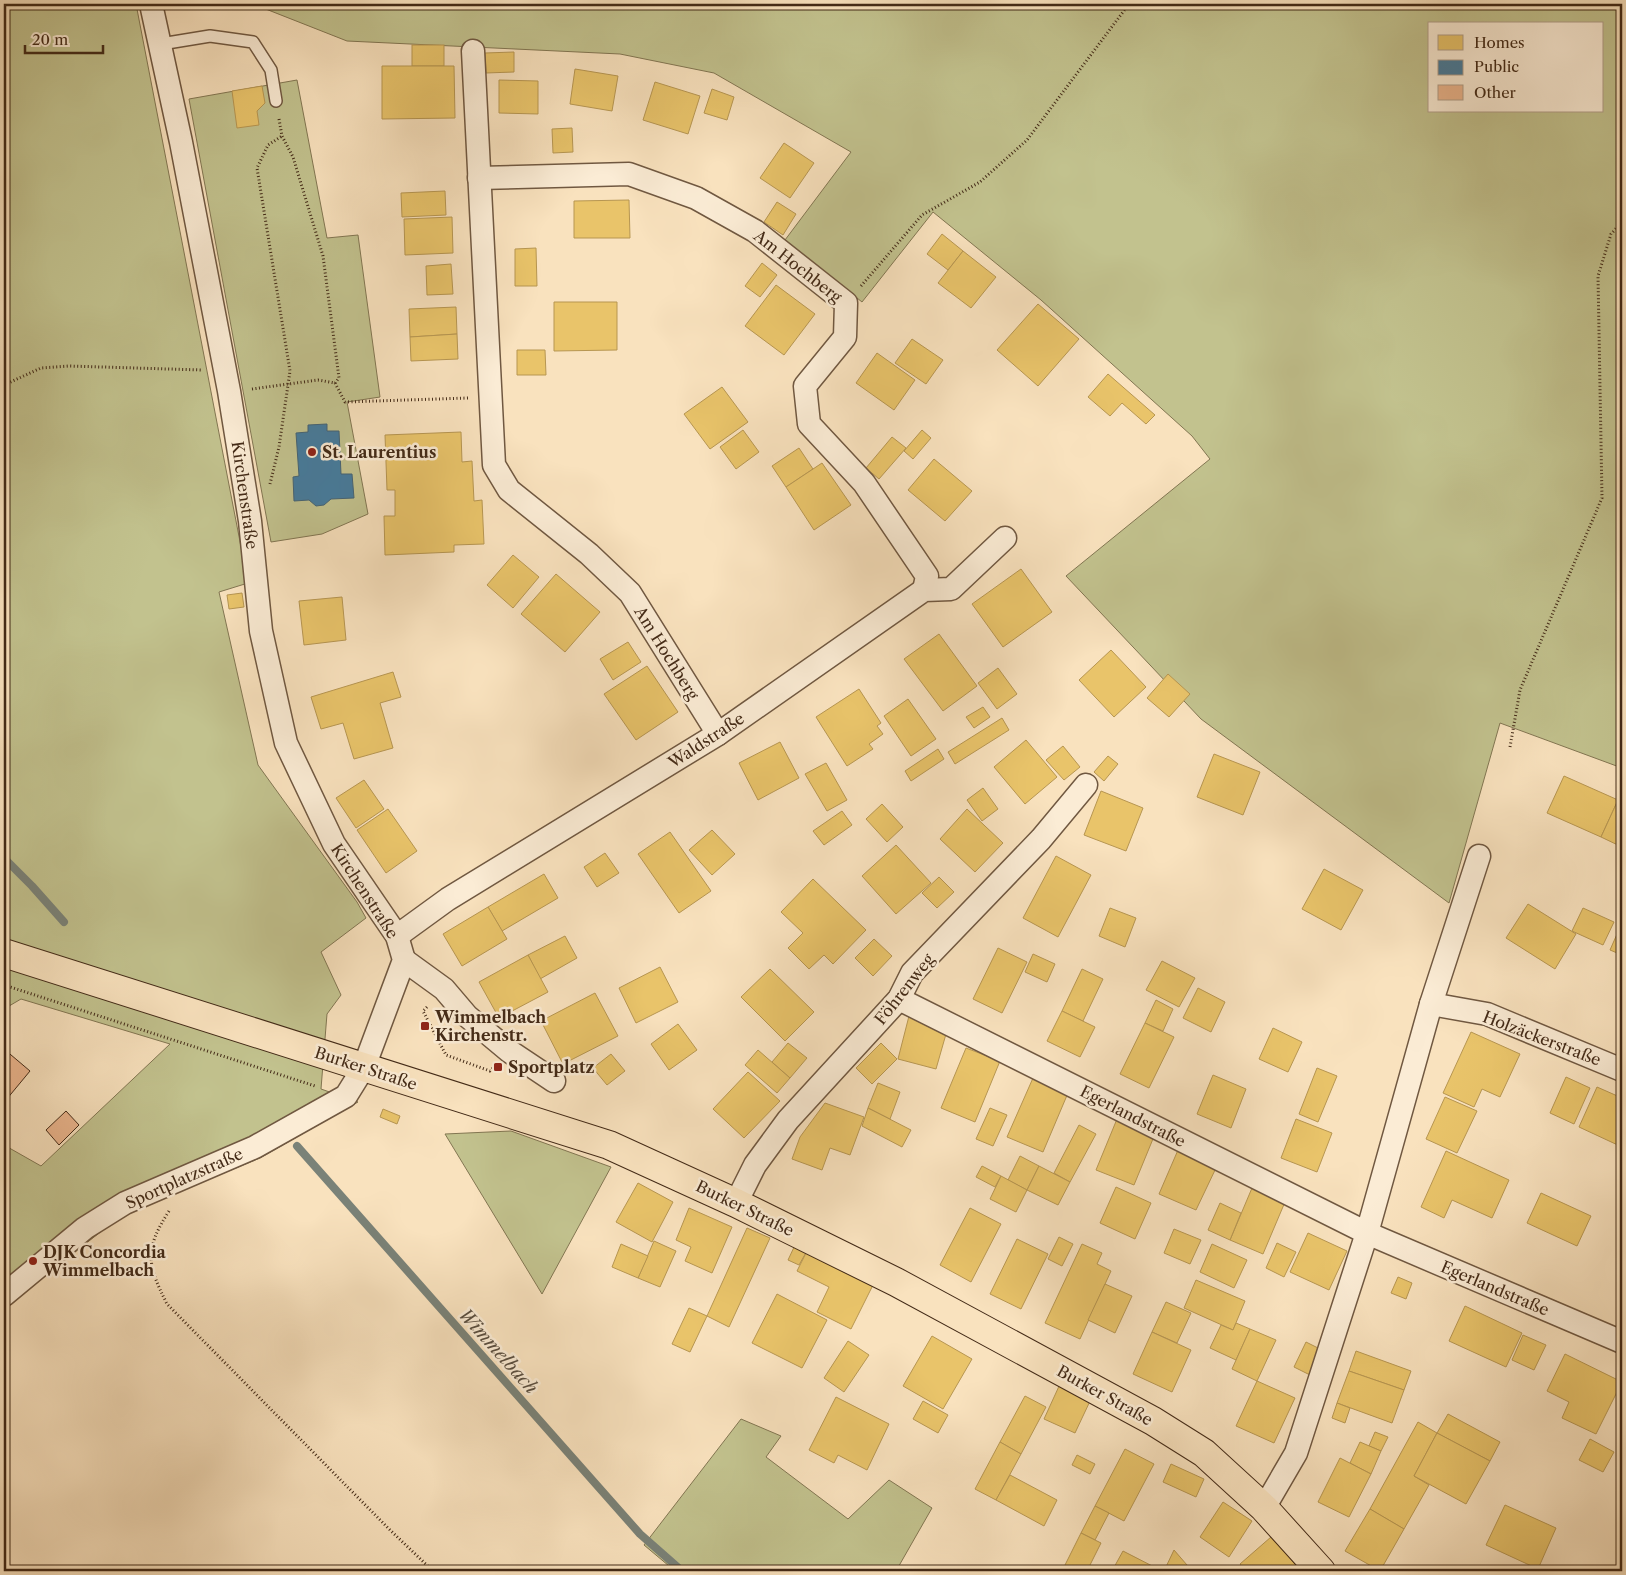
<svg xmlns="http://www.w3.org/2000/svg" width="1626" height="1575" viewBox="0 0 1626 1575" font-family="'Libre Caslon Text',serif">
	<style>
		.green { fill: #c2c28e; stroke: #827652; fill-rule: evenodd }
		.homes { fill: #e9c46a; stroke: #b79651 }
		.public { fill: #457b9d; stroke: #446375 }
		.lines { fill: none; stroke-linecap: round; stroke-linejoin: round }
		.stream { stroke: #7a8278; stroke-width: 8 }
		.building { fill: #ecb68e; stroke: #432a17 }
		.service-casing { stroke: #705841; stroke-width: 14 }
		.minor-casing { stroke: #705841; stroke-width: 25 }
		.primary-casing { stroke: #432a17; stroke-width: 30 }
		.path { stroke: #432a17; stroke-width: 3; stroke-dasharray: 1 2.5; stroke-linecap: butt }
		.service { stroke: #fbecd5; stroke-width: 11 }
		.minor { stroke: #fbecd5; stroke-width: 22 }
		.primary { stroke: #f9e2be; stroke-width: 28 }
		.poi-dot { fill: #8f2418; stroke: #fbecd5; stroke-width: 2 }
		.labels { text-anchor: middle; stroke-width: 5; stroke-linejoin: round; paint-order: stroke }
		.street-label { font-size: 16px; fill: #432a17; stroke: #fbecd5 }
		.poi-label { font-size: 16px; font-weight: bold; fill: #432a17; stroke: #fbecd5; text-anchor: start }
		.water-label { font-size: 18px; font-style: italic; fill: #5a4e3f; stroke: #fbecd5 }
	</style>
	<rect width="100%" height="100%" fill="#f9e2be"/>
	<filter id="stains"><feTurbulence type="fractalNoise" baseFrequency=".004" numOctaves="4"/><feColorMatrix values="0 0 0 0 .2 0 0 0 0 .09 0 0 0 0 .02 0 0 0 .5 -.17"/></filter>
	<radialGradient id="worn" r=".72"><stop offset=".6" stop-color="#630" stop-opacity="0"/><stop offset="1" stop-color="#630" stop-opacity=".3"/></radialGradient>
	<g class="green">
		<path d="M4,4h132l112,579 -29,9 39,173 99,137 9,16 -45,34 20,43 -14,19 -6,75 37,13 -98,56 -138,57 -118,93v-163l37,21 129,-122 -149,-45 -17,10z"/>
		<path d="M253,4h1369v764l-122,-45 -51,180 -248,-184 -135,-143 144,-117 -18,-23 -151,-136 -108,-88 -71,90 -77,-62 66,-88 -137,-79 -94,-19 -273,-13zM1430,24h172v87h-172z"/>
		<path d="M297,80l30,158 31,-3 22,162 -33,5 21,112 -46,20 -51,8 -82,-443z"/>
		<path d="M511,1131l100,36 -69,127 -97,-160z"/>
		<path d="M741,1419l40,17 -15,21 82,62 41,-39 43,28 -36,63h-221l-31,-26z"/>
	</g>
	<g class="homes">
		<rect x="412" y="45" width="32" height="21"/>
		<path d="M514,52v20l-28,1 -1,-20z"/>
		<path d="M382,66h72l1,52 -73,1z"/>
		<path d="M575,69l43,7 -6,35 -42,-7z"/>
		<path d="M499,80l39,1v33l-39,-1z"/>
		<path d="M655,82l45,14 -12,38 -45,-14z"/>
		<path d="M262,86l3,17 -8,8 2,14 -22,3 -5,-37z"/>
		<path d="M712,89l22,8 -7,23 -23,-7z"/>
		<path d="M572,128l1,24 -20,1 -1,-24z"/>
		<path d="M784,143l30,20 -24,35 -30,-20z"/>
		<path d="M445,191l1,24 -44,2 -1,-24z"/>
		<path d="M629,200l1,38h-56v-37z"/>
		<path d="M777,202l19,12 -13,21 -19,-13z"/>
		<path d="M452,217l1,36 -48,2 -1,-36z"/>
		<path d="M942,234l21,17 -15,19 -21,-16z"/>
		<path d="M536,248l1,38h-22v-37z"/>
		<path d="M963,251l33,26 -25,31 -33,-25z"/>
		<path d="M762,263l15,12 -17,22 -15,-11z"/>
		<path d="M451,264l2,30 -26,1 -1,-29z"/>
		<path d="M776,285l39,29 -31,41 -39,-29z"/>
		<path d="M554,302h63v48l-63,1z"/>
		<path d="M1038,304l41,35 -41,47 -41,-36z"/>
		<path d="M456,307l1,27 -47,3 -1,-28z"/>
		<path d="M457,334l1,25 -47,2 -1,-24z"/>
		<path d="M912,339l31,21 -17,24 -31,-21z"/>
		<path d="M517,350h28l1,25h-29z"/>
		<path d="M877,353l38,27 -21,30 -38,-27z"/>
		<path d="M1108,374l47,41 -9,9 -24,-21 -12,13 -22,-19z"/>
		<path d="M722,387l26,35 -38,27 -26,-35z"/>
		<path d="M743,430l16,22 -23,17 -16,-22z"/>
		<path d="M922,430l9,8 -18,21 -9,-8z"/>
		<path d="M461,432l1,30 10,-1 2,40 8,-1 2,44 -30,1v7l-69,3 -1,-39h11v-26h-8l-2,-55z"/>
		<path d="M892,437l14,11 -27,31 -13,-11z"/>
		<path d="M799,448l14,21 -27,18 -14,-21z"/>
		<path d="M934,459l38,32 -27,30 -37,-31z"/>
		<path d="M822,463l29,42 -37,25 -28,-43z"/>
		<path d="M513,555l26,22 -26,31 -26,-23z"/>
		<path d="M1021,569l31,43 -49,35 -31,-43z"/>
		<path d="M556,574l44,38 -35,40 -44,-38z"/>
		<path d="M242,593l2,14 -15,2 -2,-14z"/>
		<path d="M342,597l4,43 -42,5 -5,-44z"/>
		<path d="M939,634l38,52 -34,25 -39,-52z"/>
		<path d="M628,642l13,20 -28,18 -13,-21z"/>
		<path d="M1111,650l35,37 -32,30 -35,-37z"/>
		<path d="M647,666l31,46 -42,28 -32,-46z"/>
		<path d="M998,668l19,26 -20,15 -19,-26z"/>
		<path d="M393,672l8,25 -21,6 13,45 -39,11 -11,-36 -22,6 -10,-32z"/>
		<path d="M1168,674l22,20 -21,23 -22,-19z"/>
		<path d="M859,689l22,34 -4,3 6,8 -14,10 4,5 -26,17 -31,-49z"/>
		<path d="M908,699l28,40 -25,17 -27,-40z"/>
		<path d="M983,707l7,10 -16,11 -8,-11z"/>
		<path d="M1002,718l7,12 -54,34 -7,-12z"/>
		<path d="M1026,740l31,37 -32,27 -31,-37z"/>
		<path d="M780,742l19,36 -41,22 -19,-37z"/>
		<path d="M1063,746l17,21 -16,13 -18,-20z"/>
		<path d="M938,749l6,10 -33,22 -6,-10z"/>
		<path d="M1214,754l46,18 -17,43 -46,-18z"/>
		<path d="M1108,756l10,8 -14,17 -10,-9z"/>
		<path d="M826,763l21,37 -20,11 -22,-37z"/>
		<path d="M1564,776l54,24 -17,37 -54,-24z"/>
		<path d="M364,780l20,29 -28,19 -20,-30z"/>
		<path d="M983,788l15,21 -16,12 -15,-21z"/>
		<path d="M1101,791l42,17 -17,43 -42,-16z"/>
		<path d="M1618,800l4,2v45l-21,-10z"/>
		<path d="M882,804l21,23 -16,15 -21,-23z"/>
		<path d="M388,809l29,42 -31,22 -29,-43z"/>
		<path d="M967,809l36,34 -28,29 -35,-33z"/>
		<path d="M842,811l10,14 -28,20 -11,-14z"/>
		<path d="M712,830l23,24 -23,21 -23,-25z"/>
		<path d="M670,832l41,59 -32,22 -41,-59z"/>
		<path d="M896,845l35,38 -35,31 -34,-38z"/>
		<path d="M605,853l14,20 -22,14 -13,-20z"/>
		<path d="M1056,856l35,19 -33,62 -35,-19z"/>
		<path d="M1324,869l39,21 -22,40 -39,-21z"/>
		<path d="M544,874l14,24 -56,33 -14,-24z"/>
		<path d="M939,877l15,15 -17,16 -15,-15z"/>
		<path d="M813,879l53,51 -33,34 -9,-9 -15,14 -21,-21 15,-15 -22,-21z"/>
		<path d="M1528,904l48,30 -21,35 -49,-31z"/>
		<path d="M488,907l19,32 -45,27 -19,-32z"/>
		<path d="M1110,908l26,10 -11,29 -26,-11z"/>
		<path d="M1583,908l31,14 -11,23 -31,-14z"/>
		<path d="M1621,925l1,1v29l-12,-5z"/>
		<path d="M565,936l12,22 -37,21 -12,-24z"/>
		<path d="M874,939l18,17 -19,20 -18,-18z"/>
		<path d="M998,948l29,14 -25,51 -29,-14z"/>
		<path d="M1033,954l22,10 -8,18 -22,-10z"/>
		<path d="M528,955l20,37 -49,26 -20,-36z"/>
		<path d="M1162,961l33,17 -16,29 -33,-17z"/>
		<path d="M660,967l18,35 -42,21 -17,-35z"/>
		<path d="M770,969l44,43 -29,29 -44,-44z"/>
		<path d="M1082,969l21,10 -20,42 -21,-10z"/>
		<path d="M1198,988l27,14 -14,30 -28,-14z"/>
		<path d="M595,993l23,43 -55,28 -22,-43z"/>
		<path d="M1156,1000l17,9 -10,22 -18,-8z"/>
		<path d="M1062,1011l33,16 -15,30 -33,-16z"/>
		<path d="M909,1016l39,11 -12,42 -38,-10z"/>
		<path d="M1145,1023l29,14 -25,51 -29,-14z"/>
		<path d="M678,1024l19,26 -28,20 -18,-26z"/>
		<path d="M1273,1028l29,14 -14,30 -29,-13z"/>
		<path d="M1471,1032l49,22 -20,43 -18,-8 -8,18 -31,-14z"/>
		<path d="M788,1043l19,15 -17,20 -18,-16z"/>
		<path d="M881,1043l16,16 -25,25 -16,-16z"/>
		<path d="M966,1048l34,13 -25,61 -34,-14z"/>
		<path d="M758,1050l32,28 -13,15 -32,-28z"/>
		<path d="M611,1054l14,17 -18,14 -14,-17z"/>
		<path d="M1317,1068l20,8 -19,46 -19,-8z"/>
		<path d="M748,1072l32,29 -36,37 -31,-29z"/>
		<path d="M1213,1075l33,14 -15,39 -34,-14z"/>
		<path d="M1566,1077l24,11 -16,36 -24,-11z"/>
		<path d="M1033,1078l35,15 -25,59 -36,-15z"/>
		<path d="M878,1083l22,9 -10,27 -22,-11z"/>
		<path d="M1597,1087l25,11v49l-43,-20z"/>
		<path d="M1445,1097l32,14 -20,42 -31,-14z"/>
		<path d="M825,1103l39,14 -14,38 -20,-7 -8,22 -30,-11 8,-22z"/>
		<path d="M868,1108l43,22 -9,17 -40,-21z"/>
		<path d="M990,1108l17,7 -14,31 -17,-7z"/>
		<path d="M383,1109l17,7 -3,8 -17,-7z"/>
		<path d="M1117,1119l38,15 -21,51 -38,-15z"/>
		<path d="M1296,1119l36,14 -15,39 -36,-14z"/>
		<path d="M1079,1125l17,9 -26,48 -16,-9z"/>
		<path d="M1178,1150l38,18 -20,42 -37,-16z"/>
		<path d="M1446,1151l63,29 -17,38 -40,-18 -8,18 -23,-11z"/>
		<path d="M1020,1156l19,10 -12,24 -19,-10z"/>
		<path d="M982,1166l19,10 -6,11 -19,-10z"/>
		<path d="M1039,1166l31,16 -12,23 -31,-15z"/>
		<path d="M1001,1176l26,14 -11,22 -26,-13z"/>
		<path d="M638,1183l35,19 -21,40 -36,-20z"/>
		<path d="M1116,1187l35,16 -16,36 -35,-16z"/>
		<path d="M1252,1188l33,14 -22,52 -33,-14z"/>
		<path d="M1541,1193l50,23 -14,30 -50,-23z"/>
		<path d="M1220,1203l21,10 -11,27 -22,-10z"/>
		<path d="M689,1208l43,19 -20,46 -27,-12 6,-14 -15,-7z"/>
		<path d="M970,1208l31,16 -30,58 -31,-17z"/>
		<path d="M747,1228l23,10 -41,89 -22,-11z"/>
		<path d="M1174,1229l27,11 -11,24 -26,-11z"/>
		<path d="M1308,1233l39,18 -18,39 -39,-18z"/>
		<path d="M1059,1237l14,7 -11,22 -14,-7z"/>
		<path d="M1017,1239l31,15 -27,55 -31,-15z"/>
		<path d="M654,1241l22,10 -16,36 -22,-9z"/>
		<path d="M796,1243l12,6 -9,16 -11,-5z"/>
		<path d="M1277,1243l19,9 -12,25 -18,-9z"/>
		<path d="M621,1244l27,12 -10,22 -26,-11z"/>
		<path d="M1082,1244l20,9 -5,11 14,7 -31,68 -35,-16z"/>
		<path d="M1212,1244l35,16 -13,28 -34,-16z"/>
		<path d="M808,1249l67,32 -24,48 -34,-17 12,-25 -32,-16z"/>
		<path d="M1398,1277l14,6 -6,16 -15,-6z"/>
		<path d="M1196,1280l49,21 -12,29 -49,-22z"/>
		<path d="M1105,1284l27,12 -17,37 -27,-13z"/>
		<path d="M777,1294l50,26 -25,48 -50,-25z"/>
		<path d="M1166,1302l25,11 -14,30 -25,-11z"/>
		<path d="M1465,1306l57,27 -16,34 -57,-26z"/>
		<path d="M689,1308l18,8 -17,36 -18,-8z"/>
		<path d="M1236,1323l14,6 -14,31 -26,-12 11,-23 12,5z"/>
		<path d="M1250,1329l26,11 -19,41 -25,-12z"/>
		<path d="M1152,1332l39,18 -19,42 -39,-18z"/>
		<path d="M1523,1335l23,10 -12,25 -22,-10z"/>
		<path d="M932,1336l40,23 -29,50 -40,-23z"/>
		<path d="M848,1341l21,14 -25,37 -20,-14z"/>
		<path d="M1306,1342l20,10 -12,25 -20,-10z"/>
		<path d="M1356,1351l55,20 -7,19 -55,-19z"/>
		<path d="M1565,1354l57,28 -26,52 -34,-16 7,-16 -22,-11z"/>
		<path d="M1349,1371l55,19 -12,33 -55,-20z"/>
		<path d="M1257,1381l38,17 -21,45 -38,-17z"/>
		<path d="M1060,1384l31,15 -16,34 -31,-14z"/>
		<path d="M1025,1396l21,11 -25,47 -21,-12z"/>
		<path d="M836,1397l53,27 -22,46 -29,-15 -4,8 -25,-13z"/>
		<path d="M923,1401l25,14 -10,18 -25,-14z"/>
		<path d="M1337,1403l13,5 -5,15 -13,-5z"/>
		<path d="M1448,1414l52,28 -10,19 -53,-28z"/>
		<path d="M1418,1422l19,11 -23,43 15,9 -25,44 -34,-20z"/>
		<path d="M1375,1432l13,5 -7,14 -12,-5z"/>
		<path d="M1437,1433l53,28 -24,43 -52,-28z"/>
		<path d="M1590,1439l24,13 -11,20 -24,-12z"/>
		<path d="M1000,1442l21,12 -25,46 -21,-11z"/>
		<path d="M1360,1442l21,9 -10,23 -21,-11z"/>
		<path d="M1125,1449l29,15 -30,57 -29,-15z"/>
		<path d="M1077,1455l18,9 -5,10 -18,-9z"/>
		<path d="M1340,1458l31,16 -22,43 -31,-15z"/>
		<path d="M1171,1464l33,15 -8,18 -33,-15z"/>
		<path d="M1010,1475l47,25 -13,26 -48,-26z"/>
		<path d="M1223,1502l29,19 -23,36 -29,-20z"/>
		<path d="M1505,1505l51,23 -18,41 -52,-24z"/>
		<path d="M1095,1506l14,7 -14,27 -14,-7z"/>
		<path d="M1370,1509l34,20 -24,42 -35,-20z"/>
		<path d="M1081,1533l20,10 -14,28h-25z"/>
		<path d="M1271,1537l30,34h-55l-6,-7z"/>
		<path d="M1174,1550l13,15 -2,6h-21z"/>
		<path d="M1123,1551l39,20h-50z"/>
	</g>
	<path class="public" d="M327,424v7h12l2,43h11l2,24 -23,1 -7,6 -8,1 -7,-6 -15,1 -1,-24 6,-1 -3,-43 12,-1v-7z"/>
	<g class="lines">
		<g class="stream">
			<path d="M4,858l28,28 32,36"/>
			<path d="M297,1146l343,388 42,37"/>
		</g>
	</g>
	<g class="building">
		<path d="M4,1049l26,22 -24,29 -2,-2z"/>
		<path d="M66,1111l13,14 -20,20 -13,-15z"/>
	</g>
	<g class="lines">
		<g class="service-casing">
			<path id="service" d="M161,44l49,-8 43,6 18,28 5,31"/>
		</g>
		<g class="minor-casing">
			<g id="minor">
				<path d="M473,51l21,414 15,25 80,64 41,39 88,141"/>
				<path d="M479,178l150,-4 67,24 59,33 91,72 -1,34 -40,49 4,38 55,59 63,93 -3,14"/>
				<path d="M397,936l51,-37 270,-165 206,-144 27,-1 54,-51"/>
				<path d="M404,960l40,29 23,27 42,35 45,30"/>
				<path d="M899,999l468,234 255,109"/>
				<path d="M1431,1004l56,10 135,56"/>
				<path d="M736,1203l19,-38 33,-45 111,-121 13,-26 129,-134 45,-54"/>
				<path d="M4,1295l81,-67 40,-25 130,-56 91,-51 18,-29 40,-107 -7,-24 -63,-92 -48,-101 -25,-112 -11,-110 -21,-130 -48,-249 -30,-138"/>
				<path d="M1264,1508l32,-55 71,-220 64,-229 48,-148"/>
			</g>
		</g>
		<g class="primary-casing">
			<path id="primary" d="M4,953l605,192 127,58 160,79 257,139 51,32 60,55 57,63"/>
		</g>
		<g class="path">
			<path d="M279,119l3,17 11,21 30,99 16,122 -4,5"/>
			<path d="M861,286l61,-71 58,-33 47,-42 102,-136"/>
			<path d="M335,383l10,19 123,-4"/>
			<path d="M4,385l37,-17 28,-2 133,4"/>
			<path d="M252,389l66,-9 17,3"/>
			<path d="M270,484l9,-37 11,-76 -33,-203 11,-23 14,-9"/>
			<path d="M1510,747l10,-57 82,-192 -4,-222 13,-42 11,-12"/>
			<path d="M4,985l311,101"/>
			<path d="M427,1007l-4,4 23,44 44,16 3,-3"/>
			<path d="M169,1211c-25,39 -22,53 -2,93l222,225 44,42"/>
		</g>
		<use href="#service" class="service"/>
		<use href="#minor" class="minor"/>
		<use href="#primary" class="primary"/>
	</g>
	<g class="poi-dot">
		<circle cx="312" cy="452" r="5"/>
		<rect x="420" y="1021" width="10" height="10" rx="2.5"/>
		<rect x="493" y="1062" width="10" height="10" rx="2.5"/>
		<circle cx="33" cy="1261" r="5"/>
	</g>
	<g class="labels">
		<g class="street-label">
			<text transform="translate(798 266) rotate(38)" y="6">Am Hochberg</text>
			<text transform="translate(245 495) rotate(82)" y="6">Kirchenstraße</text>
			<text transform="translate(667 653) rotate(58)" y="6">Am Hochberg</text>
			<text transform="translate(706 740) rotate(-33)" y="6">Waldstraße</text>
			<text transform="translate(365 891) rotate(57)" y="6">Kirchenstraße</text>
			<text transform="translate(904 989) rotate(-52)" y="6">Föhrenweg</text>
			<text transform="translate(1542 1038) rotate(21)" y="6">Holzäckerstraße</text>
			<text transform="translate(366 1068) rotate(18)" y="6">Burker Straße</text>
			<text transform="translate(1133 1116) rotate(27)" y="6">Egerlandstraße</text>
			<text transform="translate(184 1178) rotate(-24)" y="6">Sportplatzstraße</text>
			<text transform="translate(745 1208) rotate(26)" y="6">Burker Straße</text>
			<text transform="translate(1495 1288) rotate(23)" y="6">Egerlandstraße</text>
			<text transform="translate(1105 1395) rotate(29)" y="6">Burker Straße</text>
		</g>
		<g class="poi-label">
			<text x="322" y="458">St. Laurentius</text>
			<text x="435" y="1023">Wimmelbach<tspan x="435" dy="18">Kirchenstr.</tspan></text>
			<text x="508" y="1073">Sportplatz</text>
			<text x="43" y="1258">DJK Concordia<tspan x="43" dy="18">Wimmelbach</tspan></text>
		</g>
		<g class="water-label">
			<text transform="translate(498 1351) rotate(48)" y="6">Wimmelbach</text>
		</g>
	</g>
	<rect width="1626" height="1575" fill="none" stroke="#f9e2be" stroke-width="20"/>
	<rect x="5" y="5" width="1616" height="1565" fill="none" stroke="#432a17" stroke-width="2.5"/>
	<rect x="10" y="10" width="1606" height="1555" fill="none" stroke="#432a17"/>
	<rect x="1428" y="22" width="175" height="90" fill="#fbecd5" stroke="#b19e89"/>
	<rect x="1438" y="35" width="25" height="15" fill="#e9c46a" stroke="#b19e89"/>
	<text x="1474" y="48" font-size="15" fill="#432a17">Homes</text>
	<rect x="1438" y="60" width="25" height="15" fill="#457b9d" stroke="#b19e89"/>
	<text x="1474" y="72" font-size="15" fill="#432a17">Public</text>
	<rect x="1438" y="85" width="25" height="15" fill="#ecb68e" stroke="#b19e89"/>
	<text x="1474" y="98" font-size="15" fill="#432a17">Other</text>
	<path d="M25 45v8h78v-8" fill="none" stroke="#432a17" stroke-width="2.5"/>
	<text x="32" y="45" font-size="15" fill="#432a17" stroke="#fbecd5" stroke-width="4" paint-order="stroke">20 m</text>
	<rect width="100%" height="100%" filter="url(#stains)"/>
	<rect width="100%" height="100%" fill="url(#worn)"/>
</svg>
